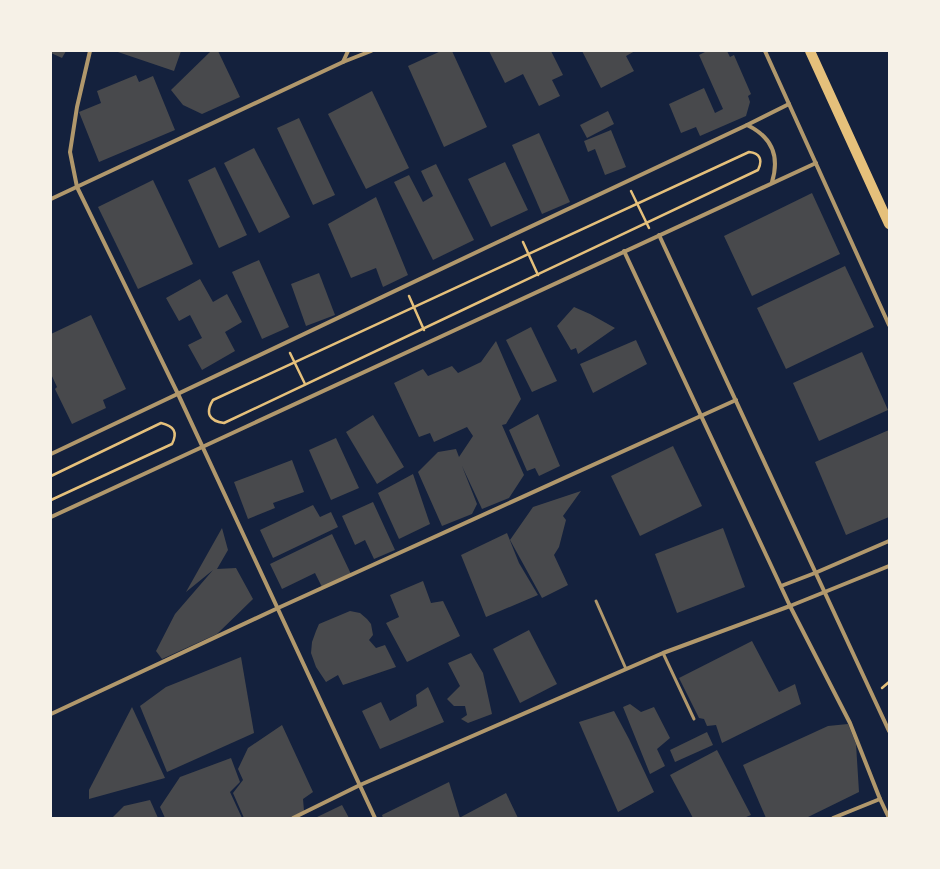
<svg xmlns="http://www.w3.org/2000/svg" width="940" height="869" viewBox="0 0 940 869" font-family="Barlow,sans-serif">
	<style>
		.building { fill: #48494c }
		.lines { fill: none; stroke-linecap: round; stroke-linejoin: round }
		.path { stroke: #e5c07b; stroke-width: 2.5 }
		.service { stroke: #b1986c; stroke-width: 3 }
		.minor { stroke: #b1986c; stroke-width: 4 }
		.primary { stroke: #e5c07b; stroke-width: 10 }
	</style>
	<rect width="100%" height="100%" fill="#14213d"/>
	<g class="building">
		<path d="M51,51h15l-4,7 -11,-5z"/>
		<path d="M115,51h66l-7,20z"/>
		<path d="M211,51h7l22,46 -38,17 -19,-9 -12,-15z"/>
		<path d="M441,51h11l35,76 -43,20 -36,-81z"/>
		<path d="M489,51h62l12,24 -11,5 8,16 -21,10 -16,-32 -18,9z"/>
		<path d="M582,51h53l-9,5 8,15 -33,17z"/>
		<path d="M707,51h20l3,6 4,-2 17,39 -3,2 2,6 -4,14 -46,20 -4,-9 -15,6 -12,-29 35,-16 11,25 8,-4 -24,-54z"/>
		<path d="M136,75l3,7 14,-6 22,54 -76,32 -20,-50 22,-9 -4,-12z"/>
		<path d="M372,91l37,77 -43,21 -38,-75z"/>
		<path d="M608,111l6,13 -27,14 -7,-13z"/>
		<path d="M299,118l36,77 -22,10 -36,-77z"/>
		<path d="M611,130l15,37 -21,8 -10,-26 -7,3 -4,-11z"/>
		<path d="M539,133l31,69 -28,12 -30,-69z"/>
		<path d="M254,148l36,69 -31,16 -35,-70z"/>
		<path d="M505,162l23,48 -37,17 -23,-48z"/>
		<path d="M436,164l38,76 -41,20 -39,-78 15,-7 14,27 10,-6 -12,-25z"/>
		<path d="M215,167l32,68 -28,13 -31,-68z"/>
		<path d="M153,180l40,84 -55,25 -40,-82z"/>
		<path d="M812,193l28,61 -88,42 -28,-60z"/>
		<path d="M376,197l32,78 -25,12 -7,-19 -25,10 -23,-54z"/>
		<path d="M259,260l30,67 -27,12 -30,-67z"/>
		<path d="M845,266l29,61 -88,42 -29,-61z"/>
		<path d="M319,273l16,42 -29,11 -15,-42z"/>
		<path d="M200,279l13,23 14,-8 15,28 -17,10 10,19 -33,19 -14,-25 14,-7 -12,-23 -11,6 -13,-23z"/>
		<path d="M574,307l16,7 25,14 -37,26 -2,-6 -5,2 -14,-24z"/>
		<path d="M91,315l35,74 -23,11 3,8 -34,16 -17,-35 2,-2 -6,-13v-40z"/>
		<path d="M531,327l26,54 -25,11 -26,-52z"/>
		<path d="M636,340l11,24 -54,29 -13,-29z"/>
		<path d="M496,341l25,58 -15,25 -4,1 22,50 -15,23 -27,11 -20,-43 15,38 -5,10 -30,12 -24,-54 20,-20 18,-3 3,8 14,-21 -6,-9 -33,15 -4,-9 -11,4 -25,-54 29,-14 5,7 24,-10 6,7 23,-11z"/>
		<path d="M862,352l26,58 -69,31 -26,-58z"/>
		<path d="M538,414l22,52 -21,10 -4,-8 -8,3 -18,-41z"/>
		<path d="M373,415l31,52 -27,17 -31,-52z"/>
		<path d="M889,430v87l-43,18 -31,-73z"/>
		<path d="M336,438l23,50 -28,12 -22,-50z"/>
		<path d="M673,446l29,60 -62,30 -29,-60z"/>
		<path d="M292,460l12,32 -31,11 2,5 -27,11 -14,-37z"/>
		<path d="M413,474l17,50 -31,15 -21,-46z"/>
		<path d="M581,491l-18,25 3,4 -7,27 -5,8 14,30 -26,13 -32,-58 23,-33z"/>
		<path d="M373,502l22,48 -21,9 -9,-19 -10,5 -13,-29z"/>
		<path d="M313,505l7,12 11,-5 7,15 -65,31 -13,-28z"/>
		<path d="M222,528l6,22 -11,19 19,-1 17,31 -36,35 -55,25 -6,-8 19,-37 38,-44 -27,22z"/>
		<path d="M723,528l22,59 -68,26 -22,-59z"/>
		<path d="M507,533l12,30 19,32 -52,22 -25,-62z"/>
		<path d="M332,534l19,40 -29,13 -7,-14 -33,16 -12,-25z"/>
		<path d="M423,581l8,22 12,-2 17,35 -53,26 -21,-39 13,-6 -9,-22z"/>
		<path d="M350,611l10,2 7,6 4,5 2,11 -4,5 7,8 9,-3 11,22 -53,18 -5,-10 -12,7 -10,-15 -5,-14 1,-11 4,-11 3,-7z"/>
		<path d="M529,630l28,54 -37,19 -27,-54z"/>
		<path d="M752,641l27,51 16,-8 6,20 -79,39 -6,-18 -9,1 -3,-7 -5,-1 -20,-40z"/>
		<path d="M471,653l12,20 9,41 -24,9 -7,-4 6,-4 -2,-9h-11l-7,-7 13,-13 -12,-23z"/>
		<path d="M241,657l13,76 -87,39 -27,-66 26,-19z"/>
		<path d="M428,687l16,35 -64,27 -18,-38 19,-9 9,19 27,-15 -1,-11z"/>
		<path d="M630,704l11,8 13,-5 16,31 -13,11 8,17 -15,8 -27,-67z"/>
		<path d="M132,707l33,71 -76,21v-9z"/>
		<path d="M614,711l15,28 25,53 -36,20 -39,-90z"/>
		<path d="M848,724l8,20 3,48 -53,26h-40l-23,-53 85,-39z"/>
		<path d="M282,725l31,67 -10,7 1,12 -15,7h-45l-11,-25 10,-13 -5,-11 10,-21z"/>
		<path d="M707,732l6,13 -38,17 -5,-12z"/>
		<path d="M717,750l34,65 -7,3h-51l-23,-43z"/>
		<path d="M231,758l9,24 -10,10 12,26h-77l-5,-11 20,-30z"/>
		<path d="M449,782l11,36h-77l-1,-3z"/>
		<path d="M506,793l12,25h-57v-1z"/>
		<path d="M150,800l8,18h-46l12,-12z"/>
		<path d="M342,805l7,13h-34z"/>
	</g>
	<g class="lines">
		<g class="path">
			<path d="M749,152c11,1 14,8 9,18l-534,253c-15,-2 -19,-10 -11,-23z"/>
			<path d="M631,191l18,37"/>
			<path d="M523,242l15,33"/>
			<path d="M409,296l15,34"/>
			<path d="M290,353l15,31"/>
			<path d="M51,476l110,-53c13,3 17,9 11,21l-121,56"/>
			<path d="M882,688l7,-6"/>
		</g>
		<g class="service">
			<path d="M596,601l30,68"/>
			<path d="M663,653l31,66"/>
		</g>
		<g class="minor">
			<path d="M90,51l-13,56 -7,45 7,35 101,207 197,424"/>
			<path d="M765,51l124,274"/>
			<path d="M343,62l5,-11"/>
			<path d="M747,125c25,12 33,31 25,57"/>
			<path d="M51,199l292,-137 28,-11"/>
			<path d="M659,235l230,496"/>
			<path d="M624,251l166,355 60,117 30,76 9,19"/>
			<path d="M51,454l447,-212 249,-117 42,-21"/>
			<path d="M51,517l765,-354"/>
			<path d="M781,586l34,-13 74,-32"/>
			<path d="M51,714l227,-106 458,-208"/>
			<path d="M293,818l67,-33 303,-132 127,-47 99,-40"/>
			<path d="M833,818l47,-19"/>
		</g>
		<path class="primary" d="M810,51l79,173"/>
	</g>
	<rect width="940" height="869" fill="none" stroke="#f6f1e7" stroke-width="104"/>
</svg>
